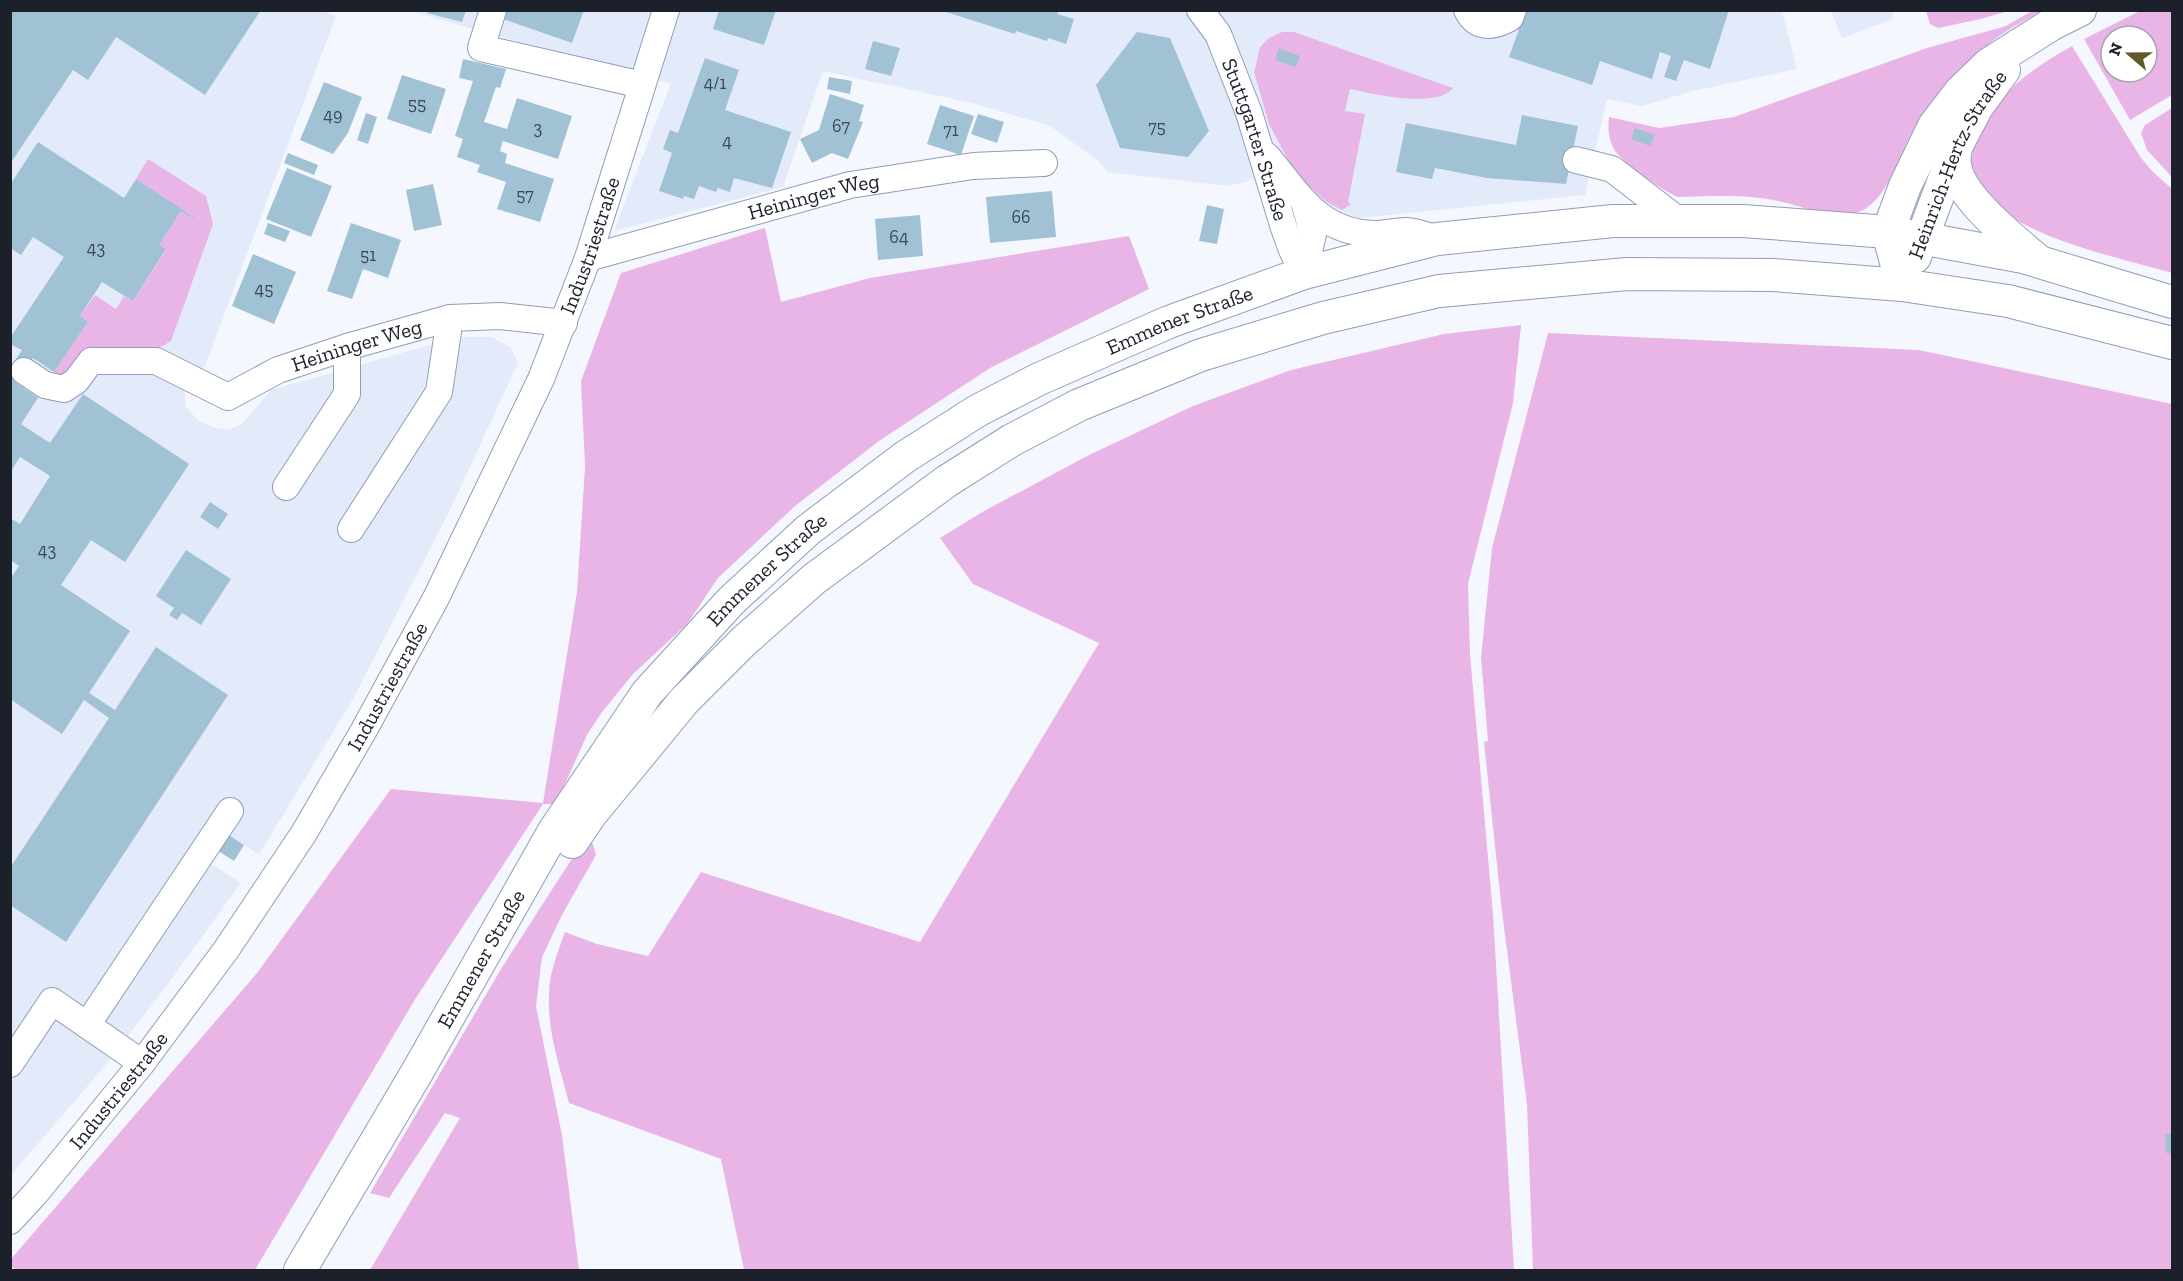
<svg xmlns="http://www.w3.org/2000/svg" width="2183" height="1281" viewBox="0 0 2183 1281" font-family="'Zilla Slab',serif">
	<style>
		.built { fill: #e3ebfa; fill-rule: evenodd }
		.green { fill: #e9b5e7; fill-rule: evenodd }
		.building { fill: #a1c2d5 }
		.lines { fill: none; stroke-linecap: round; stroke-linejoin: round }
		.minor-casing { stroke: #8f9db9; stroke-width: 28 }
		.major-casing { stroke: #8f9db9; stroke-width: 34 }
		.minor { stroke: #fff; stroke-width: 26 }
		.major { stroke: #fff; stroke-width: 32 }
		.labels { text-anchor: middle; stroke-width: 4.5; stroke-linejoin: round; paint-order: stroke }
		.number-label { font-size: 18px; fill: #3c4856 }
		.street-label { font-size: 21px; fill: #1b202b; stroke: #fff }
	</style>
	<rect width="100%" height="100%" fill="#f4f7fe"/>
	<g class="built">
		<path d="M1782,10l15,59 -104,22 -51,15 -35,-7 -22,96 -227,23 -32,-13 -36,-34 -62,15 -120,-14 -11,-12 -47,-34 -74,-22 -153,-33 -40,116 -169,44 57,-148 -50,-12 -211,-60zM1256,59l94,30 -5,22 3,92 -35,-12 -17,-16 -27,-51 -15,-52z"/>
		<path d="M11,11h311l14,5 -132,353 -8,1 -12,15 2,22 13,14 13,6 16,3 14,-6 29,-34 187,-53h34l19,11 7,15 -67,145 -98,191 -94,156 -33,-22 -19,28 34,22 -79,109 -58,75 -93,108z"/>
		<path d="M1831,11h62v8l-51,19z"/>
	</g>
	<g class="green">
		<path d="M1926,11v-1l82,1 -27,8 -43,9 -8,-4z"/>
		<path d="M2032,11h9c-19,11 -40,22 -57,37 -26,22 -50,50 -69,79 -17,27 -28,83 -65,87 -25,3 -48,-8 -72,-13 -32,-7 -67,-5 -100,-4 -15,-6 -56,-34 -64,-48 -6,-11 -6,-21 -5,-32l50,11 75,-11 193,-69 79,-22z"/>
		<path d="M2140,11h32v84l-42,25 -46,-81zM2111,36h36v36h-36z"/>
		<path d="M1282,32h12l159,56c-16,21 -80,6 -103,1l-5,22 20,3 -17,88 3,2 -9,6 -15,-8 -31,-27 -27,-51 -15,-52 6,-25 9,-9z"/>
		<path d="M2072,46l69,112 11,13 20,18v84c-54,-16 -178,-40 -200,-97 -4,-11 2,-29 6,-40 18,-43 55,-68 94,-90z"/>
		<path d="M2172,108v69l-25,-27 -6,-17 4,-8z"/>
		<path d="M148,159l58,37 7,28 -42,117 -23,13 -80,27 -14,-9 34,-50 -8,-6 15,-21 21,14 8,-13 9,5 33,-51 -7,-5 22,-34 13,6 -58,-38z"/>
		<path d="M765,228l16,74 89,-24 259,-42 20,53 -159,79 -111,73 -84,65 -77,72 -31,46 -54,50 -31,38 -15,23 -31,69h-13l-129,197 -159,269h-239l-5,-4v-7l246,-286 134,-184 152,14 34,-211 8,-125 -4,-86 40,-108z"/>
		<path d="M1521,325l-8,78 -45,181 2,70 23,260 21,356h-770l-23,-111 -152,-56c-9,-35 -22,-72 -20,-109 0,-21 9,-42 16,-62l32,12 51,12 53,-84 219,70 179,-299 -126,-59 -33,-46 44,-27 105,-56 104,-49 98,-36 153,-36z"/>
		<path d="M1548,333l371,17 253,54v866h-639l-6,-166 -25,-192 -18,-170 4,-1 -7,-83 11,-110z"/>
		<path d="M589,832l7,23 -33,58 -21,44 -6,49 26,129 17,135h-209l90,-152 -15,-5 -56,85 -19,-5 131,-224z"/>
	</g>
	<g class="building">
		<path d="M10,10h251l-56,85 -89,-58 -28,43 -15,-10 -63,94z"/>
		<path d="M428,10h38l-4,12 -35,-9z"/>
		<path d="M506,10h78l-12,33 -69,-24z"/>
		<path d="M719,10h57l-12,35 -51,-16z"/>
		<path d="M940,10h112l6,2 -1,2 17,5 -8,25 -18,-6 -1,3 -31,-10 -1,3z"/>
		<path d="M1526,10h203l-19,59 -26,-9 -8,21 -12,-4 7,-21 -11,-4 -8,27 -52,-18 -8,24 -83,-28z"/>
		<path d="M1137,32l33,6 39,93 -21,26 -68,-9 -24,-63z"/>
		<path d="M873,41l27,7 -9,28 -26,-7z"/>
		<path d="M1279,48l21,8 -4,11 -21,-7z"/>
		<path d="M705,58l34,12 -14,40 66,22 -19,56 -38,-10 -4,14 -12,-4 -2,4 -17,-6 -5,13 -10,-3 -1,3 -24,-8 13,-38 -9,-4 7,-19 8,3z"/>
		<path d="M463,59l43,10 -6,19 -4,-1 -12,35 23,7 10,-31 55,18 -14,43 -55,-18 -3,10 7,3 -2,9 49,16 -14,43 -43,-13 9,-27 -29,-10 3,-7 -23,-8 6,-18 -8,-3 18,-55 -14,-3z"/>
		<path d="M402,75l44,14 -15,45 -44,-15z"/>
		<path d="M829,77l23,4 -2,13 -23,-5z"/>
		<path d="M324,82l38,15 -14,36 -15,21 -33,-14z"/>
		<path d="M830,94l34,11 -5,16 4,1 -15,37 -16,-6 -20,10 -12,-24 19,-9z"/>
		<path d="M940,105l34,11 -13,39 -34,-11z"/>
		<path d="M366,113l11,4 -9,27 -11,-4z"/>
		<path d="M978,114l26,8 -7,21 -26,-9z"/>
		<path d="M1522,115l56,11 -12,58 -79,-6 -52,-10 -3,11 -36,-7 10,-49 110,22z"/>
		<path d="M1635,128l20,7 -5,11 -19,-7z"/>
		<path d="M38,142l86,56 12,-19 58,38 -1,1 -12,-7 -22,34 7,4 -33,52 -31,-19 -22,34 8,6 -34,50 -21,-14 -17,25 22,15 -17,26 29,19 33,-49 106,70 -64,98 -34,-22 -30,45 69,46 -41,62 26,17 41,-63 72,48 -162,247 -56,-37v-37l99,-150 -25,-18 -22,34 -52,-35v-120l9,-13 -9,-6v-42l10,6 30,-48 -30,-19 -10,16v-105l12,-18 -12,-6v-6l54,-81 -31,-20 -12,18 -11,-7v-63z"/>
		<path d="M288,153l30,12 -4,10 -30,-12z"/>
		<path d="M287,168l45,18 -21,51 -45,-18z"/>
		<path d="M433,184l9,41 -28,6 -8,-41z"/>
		<path d="M1052,191l4,46 -66,6 -4,-46z"/>
		<path d="M1207,205l17,4 -7,35 -18,-3z"/>
		<path d="M920,215l3,41 -45,4 -3,-41z"/>
		<path d="M268,223l22,8 -5,11 -21,-8z"/>
		<path d="M351,223l50,17 -13,38 -25,-9 -11,30 -25,-8z"/>
		<path d="M253,254l43,18 -22,52 -42,-18z"/>
		<path d="M210,502l18,12 -10,15 -18,-12z"/>
		<path d="M186,550l45,29 -30,46 -19,-12 -5,7 -8,-5 5,-7 -18,-12z"/>
		<path d="M226,833l18,12 -10,16 -19,-12z"/>
		<path d="M2172,1133v20h-6l-1,-19z"/>
	</g>
	<g class="lines">
		<g class="minor-casing">
			<g id="minor">
				<path d="M493,10l-12,38 161,37"/>
				<path id="s1" d="M1200,10l18,24 31,79 35,115 8,22 12,23"/>
				<path d="M1467,10c10,20 27,17 43,8l3,-8"/>
				<path d="M1267,156c32,38 51,76 107,78 11,0 21,-3 32,-3 10,0 22,5 31,8"/>
				<path d="M1576,160l36,9 65,50"/>
				<path id="s2" d="M588,258l262,-73 123,-19 71,-3"/>
				<path d="M1304,273l9,-39 -8,-29"/>
				<path id="s3" d="M24,371l21,14 19,4 12,-8 15,-20h65l72,36 50,-27 69,-23 103,-29 50,-2 64,7"/>
				<path d="M286,487l61,-93v-47"/>
				<path d="M351,529l88,-137 11,-74"/>
				<path d="M87,1025l143,-214"/>
				<path d="M10,1064l42,-63 90,62"/>
				<path id="s4" d="M10,1221l25,-27 107,-131 84,-113 78,-117 60,-103 72,-132 105,-219 47,-121 78,-248"/>
			</g>
		</g>
		<g class="major-casing">
			<g id="major">
				<path d="M1956,147c-1,6 -2,12 -1,18 4,32 58,74 81,94"/>
				<path id="s5" d="M1915,257l42,-112 20,-38 27,-37"/>
				<path d="M1902,285l-14,-53 17,-46 29,-60 26,-34 29,-28 63,-40 28,-14"/>
				<path d="M572,842l19,-28 93,-113 59,-59 71,-63 133,-98 65,-41 67,-35 122,-50 122,-37 116,-27 188,-17 146,1 129,10 106,16 164,42"/>
				<path id="s6" d="M300,1270l116,-196 138,-243 93,-138 84,-92 77,-71 97,-73 72,-46 62,-32 130,-57 135,-49 133,-34 176,-18h130l145,11 135,25 149,45"/>
			</g>
		</g>
		<use href="#minor" class="minor"/>
		<use href="#major" class="major"/>
	</g>
	<g class="labels">
		<g class="number-label">
			<text x="715" y="89">4/1</text>
			<text x="417" y="110">55</text>
			<text x="333" y="121">49</text>
			<text x="841" y="132">67</text>
			<text x="1157" y="133">75</text>
			<text x="538" y="134">3</text>
			<text x="951" y="136">71</text>
			<text x="727" y="147">4</text>
			<text x="525" y="201">57</text>
			<text x="1021" y="223">66</text>
			<text x="899" y="243">64</text>
			<text x="96" y="254">43</text>
			<text x="368" y="261">51</text>
			<text x="264" y="295">45</text>
			<text x="47" y="556">43</text>
		</g>
		<g class="street-label">
			<text dy="7" stroke="none"><textPath href="#s1" startOffset="142">Stuttgarter Straße</textPath></text>
			<text dy="7" stroke="none"><textPath href="#s5" startOffset="102">Heinrich-Hertz-Straße</textPath></text>
			<text dy="7" stroke="none"><textPath href="#s2" startOffset="234">Heininger Weg</textPath></text>
			<text dy="7" stroke="none"><textPath href="#s4" startOffset="1142">Industriestraße</textPath></text>
			<text dy="7" stroke="none"><textPath href="#s6" startOffset="1332">Emmener Straße</textPath></text>
			<text dy="7" stroke="none"><textPath href="#s3" startOffset="369">Heininger Weg</textPath></text>
			<text dy="7" stroke="none"><textPath href="#s6" startOffset="846">Emmener Straße</textPath></text>
			<text dy="7" stroke="none"><textPath href="#s4" startOffset="656">Industriestraße</textPath></text>
			<text dy="7" stroke="none"><textPath href="#s6" startOffset="360">Emmener Straße</textPath></text>
			<text dy="7" stroke="none"><textPath href="#s4" startOffset="170">Industriestraße</textPath></text>
		</g>
	</g>
	<rect width="2183" height="1281" fill="none" stroke="#1b202b" stroke-width="24"/>
	<g transform="translate(2129 54) rotate(290)"><circle r="28" fill="#ffffff" stroke="#a4a6aa" stroke-width="1.5"/>
	<path d="M0-4.5L10 22L0 15L-10 22Z" fill="#5f5a27"/>
	<text y="-9" font-size="16" font-weight="bold" text-anchor="middle" fill="#1b202b">N</text>
	</g>
</svg>
